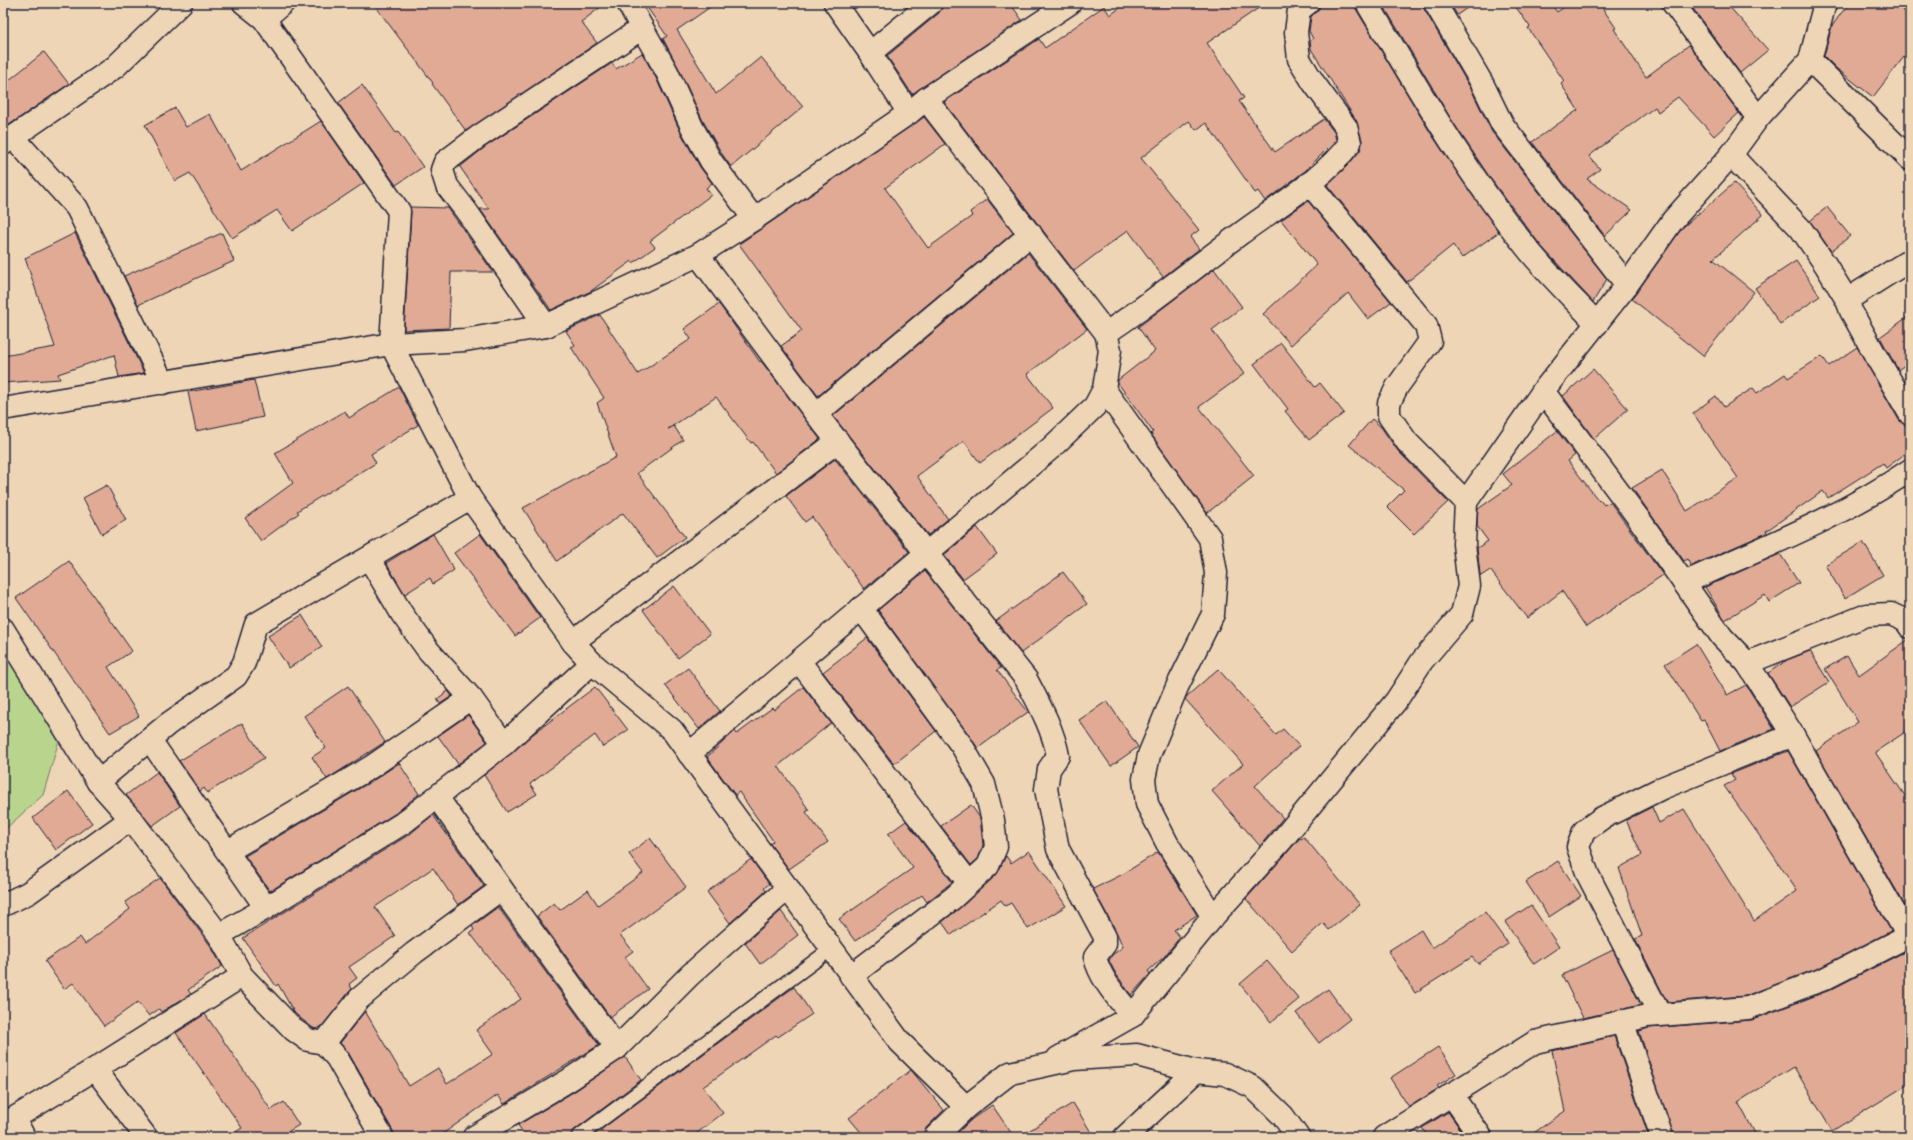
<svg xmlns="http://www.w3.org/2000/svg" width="1913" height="1140" viewBox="0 0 1913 1140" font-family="Dekko,sans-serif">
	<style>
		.green { fill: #b9d58d; stroke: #6e7c64 }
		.building { fill: #e0aa95; stroke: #22223b }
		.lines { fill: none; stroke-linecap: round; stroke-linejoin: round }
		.lane-casing { stroke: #22223b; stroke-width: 16 }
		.street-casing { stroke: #22223b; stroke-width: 25 }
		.lane { stroke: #eed5b5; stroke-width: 13 }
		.street { stroke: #eed5b5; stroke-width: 22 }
	</style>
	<rect width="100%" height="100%" fill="#eed5b5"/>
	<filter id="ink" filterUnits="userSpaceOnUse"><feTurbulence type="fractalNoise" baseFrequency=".025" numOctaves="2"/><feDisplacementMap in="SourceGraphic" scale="8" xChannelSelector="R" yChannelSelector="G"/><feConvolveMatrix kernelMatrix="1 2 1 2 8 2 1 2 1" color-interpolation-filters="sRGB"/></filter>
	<g filter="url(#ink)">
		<path class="green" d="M3,637l56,103 -16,55 -40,36z"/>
		<g class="building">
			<path d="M373,3h233l-25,19 16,21 -131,88 -34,-47 1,-1z"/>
			<path d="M644,3h72l-39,27 39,64 45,-37 42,50 -72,60 -9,-13 -19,-33 -25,-54 -15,-28 4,-3z"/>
			<path d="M943,3h67l12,17 -110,74 -25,-38 52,-43z"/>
			<path d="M1127,3h139l-59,40 37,55 -5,3 36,51 49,-33 10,13 2,8 -31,31 -40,30 -7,-10 -3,2 -49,-70 -10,7 -7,-9 -48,37 58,72 -9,7 9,12 -36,28 -35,-47 -54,41 -130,-169 95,-63 6,9 59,-42 6,9z"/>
			<path d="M1320,3h35l1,6 74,123 40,60 29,40 -37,26 -9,-13 -46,37 -80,-97 21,-20 12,-14 2,-11 -6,-20 -45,-71 -1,-8 3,-2 -4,-8 2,-14 8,-9z"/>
			<path d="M1382,3h41l1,6 47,80 21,43 115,147 -14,23 -52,-56 -51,-68 -39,-59z"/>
			<path d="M1450,3h24l-17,12z"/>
			<path d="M1513,3h37l7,9 13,-9h29l17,25 -2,1 32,48 43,-32 50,68 -25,23 -36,-39 -20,15 -3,-5 -66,49 11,13 -13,10 45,31 -27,26 -73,-94 46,-32 -17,-26 3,-3 -36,-53 2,-1z"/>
			<path d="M1689,3h37l42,47 -28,23z"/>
			<path d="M1852,3h45l13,15v31l-37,48 -36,-28 -13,-13 8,-30 10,-14z"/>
			<path d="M44,52l25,32 -66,45v-44z"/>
			<path d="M642,53l14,25 25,55 19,34 12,16 -6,5 5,7 -61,46 5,6 -22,16 -1,-2 -41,30 -40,19 -71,-101h9l-29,-42 25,-20 127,-84 4,6z"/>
			<path d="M362,85l34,48 2,-1 25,35 -27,18 -58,-82z"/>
			<path d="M175,108l11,19 24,-13 31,57 80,-50 43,62 -72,48 -15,-21 -45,28 -42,-65 -15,8 -30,-56z"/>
			<path d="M924,117l21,27 -60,44 43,60 44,-32 -2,-4 17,-13 26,34 -195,163 -37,-50 21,-15 -63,-87z"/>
			<path d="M1734,183l29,32 -50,44 41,33 -51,64 -71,-57 50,-71z"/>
			<path d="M1308,201l83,101 -23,17 -20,-26 -57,52 -28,-31 54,-49 -36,-45z"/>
			<path d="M410,207l38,1 45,64h-42l-2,56 -45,2 7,-118z"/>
			<path d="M1827,207l23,29 -19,15 -21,-30z"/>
			<path d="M75,233l69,140 -25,4 -5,-22 -56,19 2,5 -57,4v-27l52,-9 -30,-89z"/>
			<path d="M222,233l12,28 -96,44 -14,-29z"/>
			<path d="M1028,253l59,76 -60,45 26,34 -73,55 -16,-22 -47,35 31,43 -20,16 -95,-119z"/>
			<path d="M1796,261l24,35 -40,28 -25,-36z"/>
			<path d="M1214,269l28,38 -30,23 32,44 -45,33 55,69 -47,37 -56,-79 2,-2 -35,-49v-3l37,-29 -17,-24z"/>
			<path d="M719,304l41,58 1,-1 59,78 -44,34 -23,-31 -2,1 -35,-46 -48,32 6,-3 9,14 -46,33 48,64 -28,21 -34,-45 -66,48 -34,-53 93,-51 -19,-54 7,-5 -33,-51 4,-2 -9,-14 34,-16 38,59 53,-35 -7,-10z"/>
			<path d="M1910,315v46l-12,9 -18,-33z"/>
			<path d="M1281,343l34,44 5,-4 24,30 -35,27 -24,-29 3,-2 -34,-45z"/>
			<path d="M1857,347l42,73 11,9v21l-24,18 -3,-5 -55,35 -5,-7 -57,40 1,2 -76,33 -4,-7 -3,2 -52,-73 30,-18 25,41 51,-33 -45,-65 23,-17 8,11 29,-19 4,5 28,-19 3,4 34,-22 7,10z"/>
			<path d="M1593,369l35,40 -34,30 -31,-43z"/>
			<path d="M254,380l9,37 -67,14 -8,-39z"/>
			<path d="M399,387l19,38 -47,29 5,9 -79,48 2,2 -38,28 -16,-23 48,-35 -18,-30 70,-42 4,7z"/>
			<path d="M1372,419l9,8 17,24 50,51 -34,32 -27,-27 17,-17 -55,-45z"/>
			<path d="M1557,431l18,24 -7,6 31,40 1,-1 4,5 6,-3 53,73 -77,52 -24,-36 -35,27 -37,-48 -9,6 -1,-2 -3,-26 11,-7 -11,-15 1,-17 34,-24 -9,-11z"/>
			<path d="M835,459l74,93 -45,37 -52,-72 -7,5 -19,-26z"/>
			<path d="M107,485l19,35 -24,14 -19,-36z"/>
			<path d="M977,527l20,27 -34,25 -19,-24z"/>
			<path d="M433,534l21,36 -21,14 -3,-6 -25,16 -19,-31z"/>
			<path d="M480,534l60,84 -25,18 -61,-83z"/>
			<path d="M1863,542l20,33 -38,23 -20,-33z"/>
			<path d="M1780,554l19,29 -30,19 -4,-7 -40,25 -20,-33z"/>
			<path d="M69,561l63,90 -24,16 31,49 -29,17 -94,-135z"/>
			<path d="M925,571l76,97 -4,2 31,42 -50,36 -100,-138z"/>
			<path d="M1063,572l24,32 -66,49 -25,-32z"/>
			<path d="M674,586l36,48 -32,24 -35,-48z"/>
			<path d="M302,615l20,32 -33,21 -21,-32z"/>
			<path d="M867,638l69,93 -42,33 -71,-92z"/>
			<path d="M1909,639l1,90 -35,23 35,51v111l-94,-163 42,-29 -33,-53 22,-13 12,19z"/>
			<path d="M1696,644l31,51 19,-10 28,44 -54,22 -16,-31 -3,1 -36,-57z"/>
			<path d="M1810,651l19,31 -39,25 -22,-34 19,-13z"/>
			<path d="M688,668l32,43 -21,18 -34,-44z"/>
			<path d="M1218,669l58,66 7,-6 16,17 -44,40 28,32 -23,28 -48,-55 31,-27 -58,-65 2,-3z"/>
			<path d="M348,686l37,56 -58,37 -15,-22 14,-9 -22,-32z"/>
			<path d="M595,687l33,43 -25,17 -8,-12 -65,49 7,10 -30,18 -23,-37 49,-41z"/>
			<path d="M803,687l28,36 -53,43 31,44 -3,2 22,30 -39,27 -19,-25 3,-3 -34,-49 -4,3 -28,-38 28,-26 2,3 35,-26 2,2z"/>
			<path d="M448,691l4,5 -12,8 -3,-5z"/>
			<path d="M1107,701l31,46 -27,19 -32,-46z"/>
			<path d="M468,715l19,27 -29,22 -20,-28z"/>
			<path d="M242,723l22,35 -57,35 -3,-5 -4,3 -21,-30z"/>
			<path d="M1788,751l103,180 -72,37 -74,28 -78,6 -32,-63 7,-3 -23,-68 23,-13 -16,-35 26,-13 7,16 25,-14 70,112 43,-30 -26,-39 -47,-66 11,-6 -4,-6z"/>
			<path d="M399,763l20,31 -23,19 -126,78 -25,-35 132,-78z"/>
			<path d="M157,772l23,34 -28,20 -26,-31z"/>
			<path d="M68,791l24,32 -36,27 -23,-32z"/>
			<path d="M971,805l9,13 3,27 -5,14 -7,6 -30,-39z"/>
			<path d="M433,815l51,71 -26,19 -25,-37 -58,39 20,29 -46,31 8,11 -8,6 3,5 -30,37 -5,3 -4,-1 -18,-14 -17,-30 -2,2 -33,-48 167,-104z"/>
			<path d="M906,821l46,61 -25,20 -5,-7 -67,46 -16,-22 74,-51 -25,-34z"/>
			<path d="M1304,837l56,68 -31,25 -6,-7 -31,28 -46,-52 54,-61 1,1z"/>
			<path d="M650,838l36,49 -66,48 13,16 -8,6 23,32 -38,28 -73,-101 17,-13 6,7 28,-20 10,15 45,-32 -14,-19z"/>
			<path d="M1029,851l37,55 -38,23 -17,-26 -6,3 -4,-6 -50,35 -9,-13 19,-15 35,-32 10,-19 5,7z"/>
			<path d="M1158,852l39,63 -23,15 6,7 -16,20 -16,14 2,3 -19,21 -15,-21 -7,-13 3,-6 11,-8 -7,-16 -23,-42 30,-15z"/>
			<path d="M751,859l18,25 -5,4 2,3 -36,32 -23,-31z"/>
			<path d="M1558,861l23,35 -32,21 -23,-35z"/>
			<path d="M160,878l50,67 12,21 -34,24 3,4 -30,18 -2,-3 -10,7 -11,-14 -34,24 -31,-43 -9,6 -19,-28 35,-24 5,7 45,-35 -5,-7z"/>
			<path d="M1531,905l28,42 -25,17 -29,-42z"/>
			<path d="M498,907l101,138 -95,59 -6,-9 -60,42h-44l-1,-6 -45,-79 -8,-9 25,-32 44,75 29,-18 9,16 46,-30 -17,-24 45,-31 -51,-66 4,-3 -2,-4z"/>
			<path d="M781,911l17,24 -38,29 -15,-21z"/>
			<path d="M1485,912l23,32 -30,20 -6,-7 -57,36 -27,-42 33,-21 11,18z"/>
			<path d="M1910,949v134l-78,48 -38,-64 -56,35 19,35h-83l-35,-106 10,-3 103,-8 78,-30z"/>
			<path d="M1613,950l28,55 -58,13 -21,-43z"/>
			<path d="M1267,961l32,38 -28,23 -31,-38z"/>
			<path d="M794,987l18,27 -34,23 -2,-2 -73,52 20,26 -31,24h-101z"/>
			<path d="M1328,989l22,30 -31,24 -23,-30z"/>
			<path d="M205,1014l66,96 13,-8 15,23 -13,8 3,4h-61l14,-9 -66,-95z"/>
			<path d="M1614,1036l35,101h-121l37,-26 -13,-60z"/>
			<path d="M1438,1047l18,27 -19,12 2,2 -30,19 -19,-29z"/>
			<path d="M625,1057l16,23 -68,51 -3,6h-44l-8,-12 57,-34z"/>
			<path d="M911,1070l33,40 -18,18 -3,9h-58l-16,-19z"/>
			<path d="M1073,1103l21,34h-75z"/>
			<path d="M992,1105l22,32h-61l19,-18z"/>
			<path d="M1448,1112l18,25h-38l-6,-9z"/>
		</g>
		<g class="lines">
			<g class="lane-casing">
				<path id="lane" d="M578,1137l253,-188"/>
			</g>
			<g class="street-casing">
				<g id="street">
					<path d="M244,3l20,16 135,192 -8,133 79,154 103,144 19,21 80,67 228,312 66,65 44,-34 64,-14 63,-4 59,16 29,3 28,13 30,29 15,21"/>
					<path d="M628,3l39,69 25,55 19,34 43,58"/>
					<path d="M835,3l35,50 39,60"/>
					<path d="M1367,3c49,82 96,165 156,240 22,29 49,54 74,81"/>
					<path d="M1435,3l47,80 20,41 125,161"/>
					<path d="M1673,3l85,115"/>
					<path d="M264,19l19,-16"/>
					<path d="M870,53l61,-50"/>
					<path d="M1810,60l100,99"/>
					<path d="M13,137l64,71 86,175"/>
					<path d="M3,144l112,-77 66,-64"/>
					<path d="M1731,155l70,74 24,35 22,36 4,11 26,47 33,56"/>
					<path d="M1309,183l117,142 4,16 -33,46 -8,16v13l18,26 59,60"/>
					<path d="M698,255l118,159 210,265c13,25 27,50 32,77l-9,13 -3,20 12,60 47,88v7l-10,13c5,22 23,41 37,59"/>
					<path d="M1847,300l63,-40"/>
					<path d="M546,326l-79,-114 -20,-26 -5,-16 3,-8 33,-25 164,-109"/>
					<path d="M1106,333c46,-30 89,-66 134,-99 35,-26 85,-56 110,-91l-4,-16 -33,-45 -14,-23 -3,-27 3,-22 9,-7"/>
					<path d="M1104,389l106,149 6,35 -3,41 -36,73 -28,68 -5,24 3,25 20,39 46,74"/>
					<path d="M1543,391l96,128 83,118 25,26 46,72 115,201"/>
					<path d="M3,409l388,-65 74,-4 81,-14 152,-71 56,-36 155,-106 17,-14 144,-96"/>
					<path d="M816,414l215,-180"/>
					<path d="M369,558l33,56 26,36 43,48 33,46"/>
					<path d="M1684,583c77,-35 156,-65 226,-113"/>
					<path d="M3,629l95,153 33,37 88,116 23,41 52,54 14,10 16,3 13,15 45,79"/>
					<path d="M573,642l265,-201"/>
					<path d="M799,661l170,222"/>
					<path d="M1747,663l120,-48 24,-1 15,7 4,6"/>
					<path d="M150,740l116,168"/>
					<path d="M689,754l362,-306 44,-42 9,-17 6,-39 -4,-17 -180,-234"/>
					<path d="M98,782l70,-58 68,-48 8,-13 12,-39 214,-126"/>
					<path d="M437,797l76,108 104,143"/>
					<path d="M228,851l143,-84 100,-69"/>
					<path d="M3,905l25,-12 103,-74"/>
					<path d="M219,935l47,-27 137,-85 101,-79 88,-81"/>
					<path d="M851,976l102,-78 35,-32 8,-19 -3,-27 -9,-36 -22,-38 -101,-138"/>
					<path d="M1660,1015l-72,-140 -10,-28 6,-16 18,-13 60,-30 131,-53"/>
					<path d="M1622,1021l40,116"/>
					<path d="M324,1043l35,-44 55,-46 87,-64"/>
					<path d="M1058,1058l74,-42 81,-99 68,-76 115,-140 26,-40 40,-47 7,-28 -5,-42 2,-42 77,-111 84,-106 46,-65 58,-65 27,-37 52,-58 15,-57"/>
					<path d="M95,1069l51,68"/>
					<path d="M1451,1094l30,43"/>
					<path d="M14,1118l10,19"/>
					<path d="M3,1125l92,-56 147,-93"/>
					<path d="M474,1137l95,-57 48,-32 73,-73 98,-87"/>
					<path d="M935,1137l31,-30"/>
					<path d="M1125,1137l71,-66"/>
					<path d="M1384,1137l151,-95 112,-26 101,-8 76,-29 86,-44"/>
				</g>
			</g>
			<use href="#lane" class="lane"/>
			<use href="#street" class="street"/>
		</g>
	</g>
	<rect width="1913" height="1140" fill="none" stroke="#eed5b5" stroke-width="16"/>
	<rect x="8" y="8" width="1897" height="1124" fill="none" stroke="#22223b" stroke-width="1.5" filter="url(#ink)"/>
</svg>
